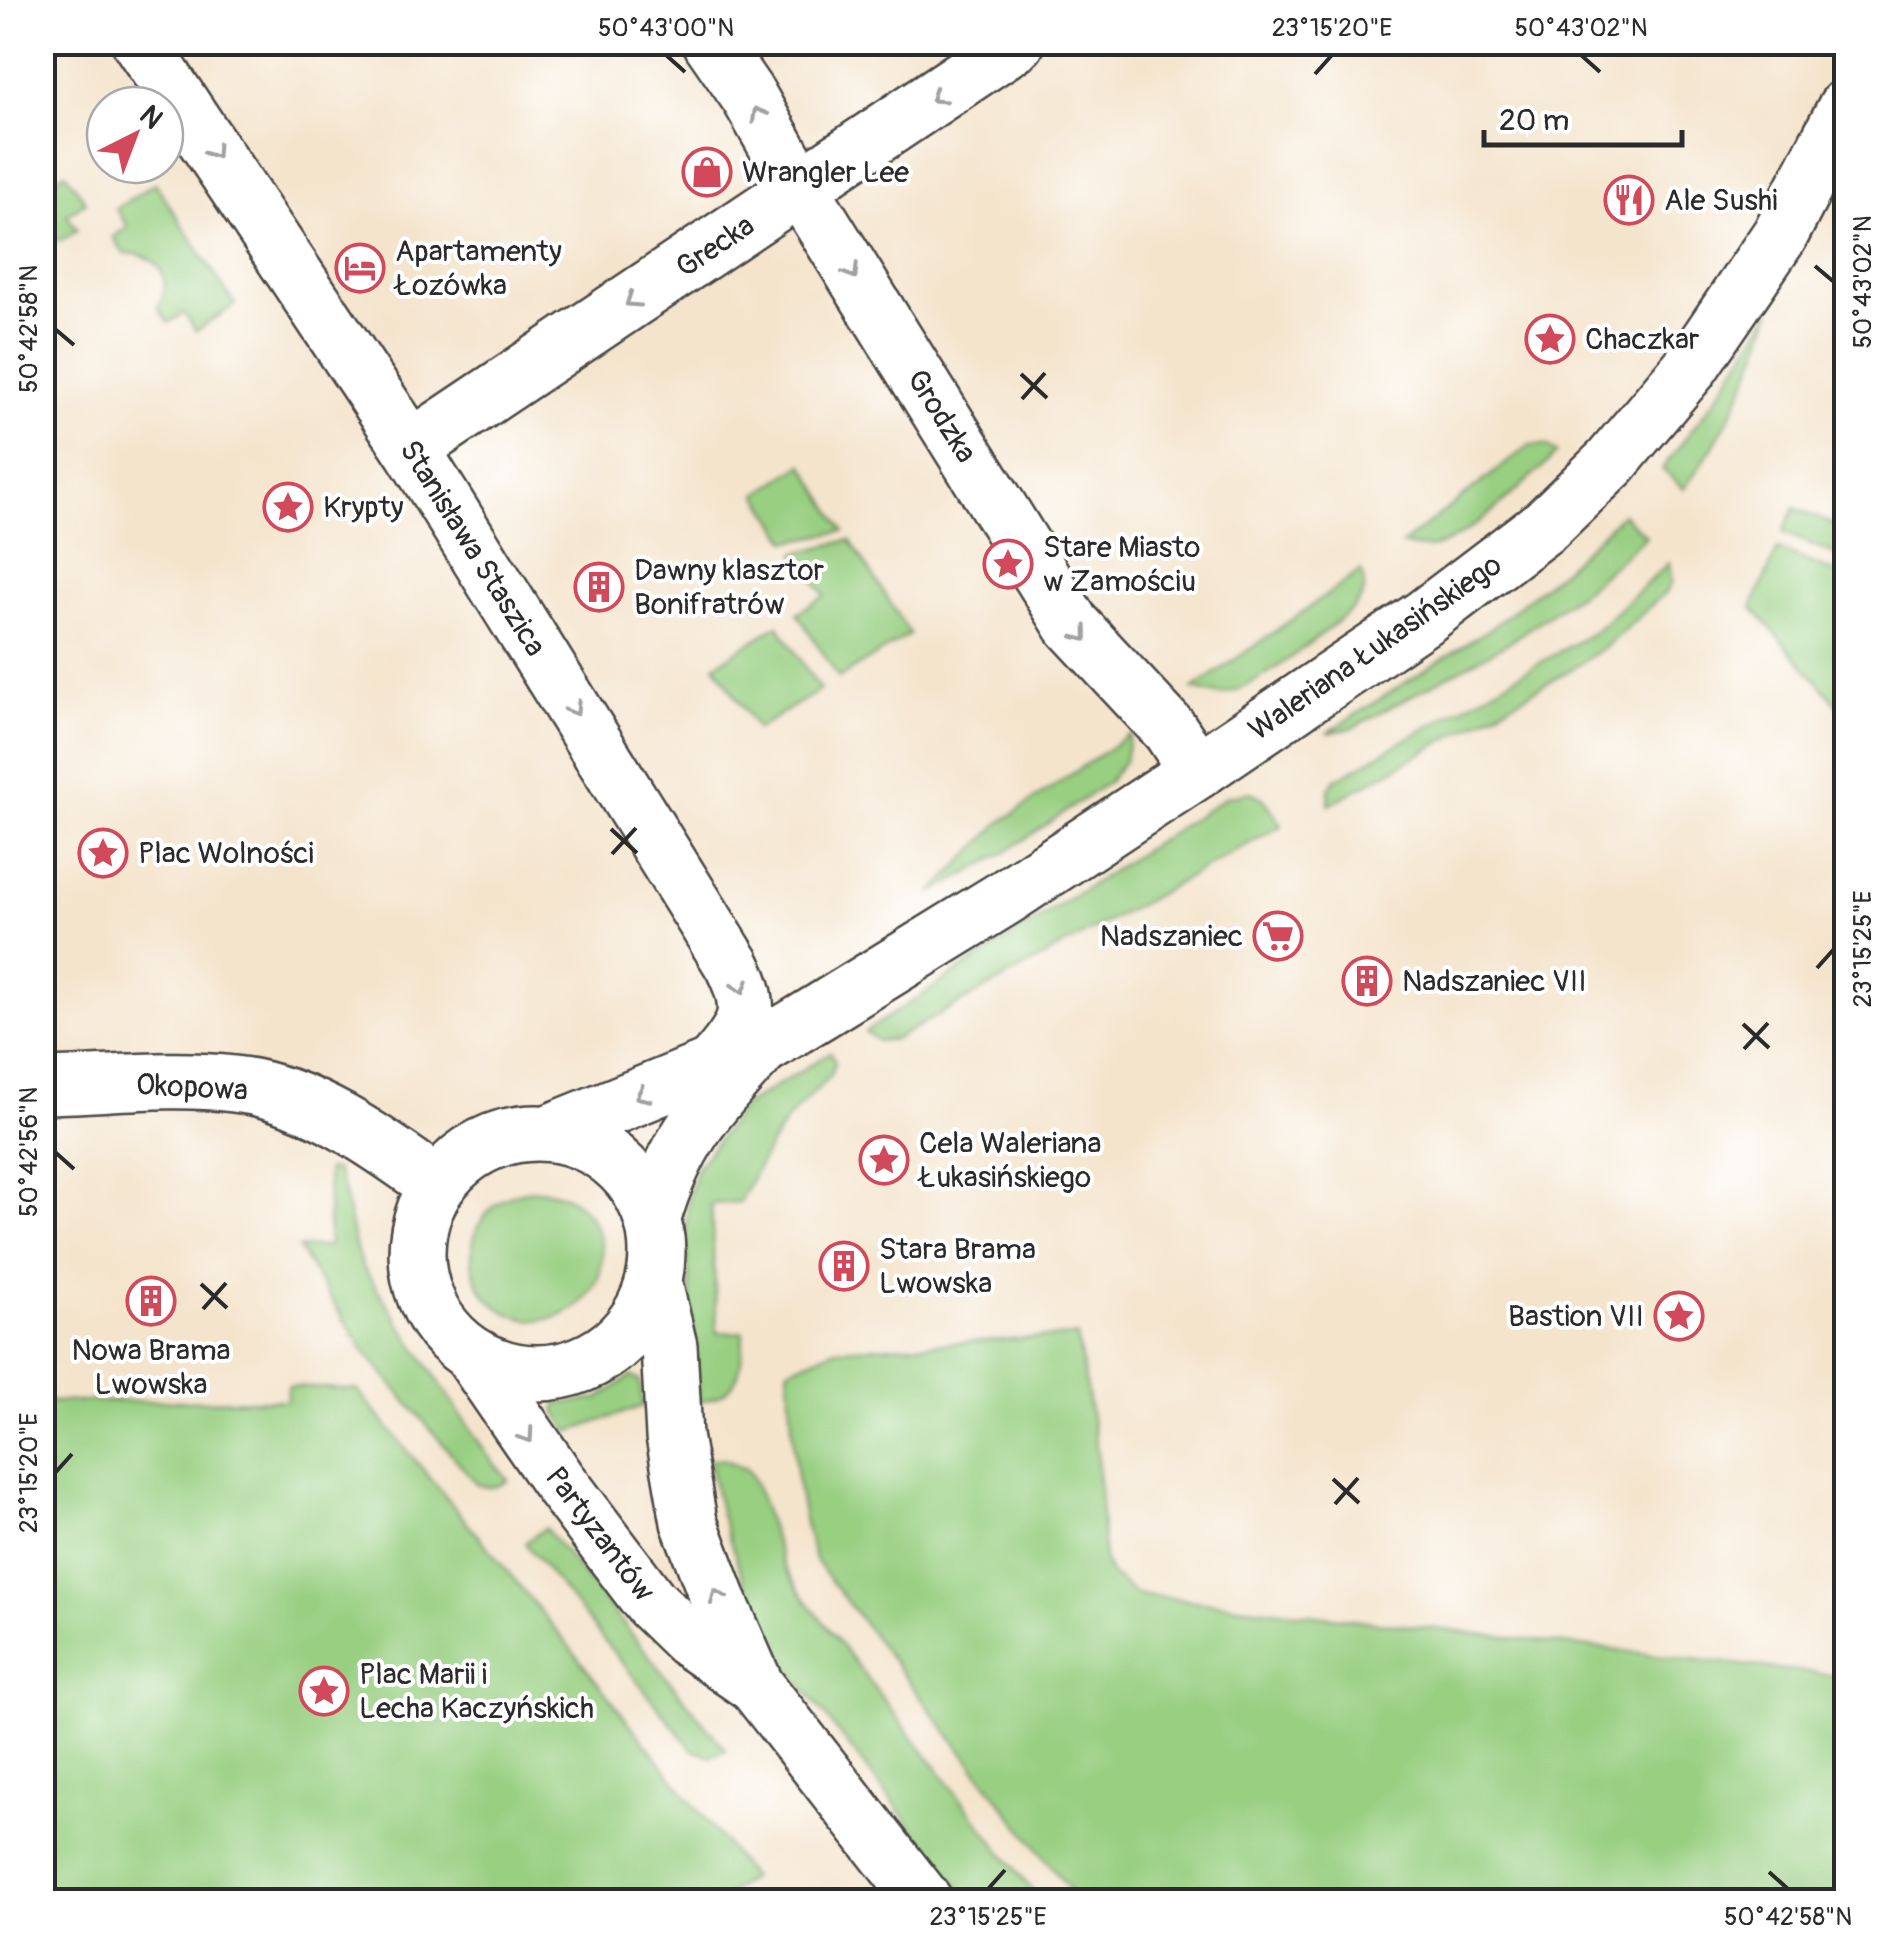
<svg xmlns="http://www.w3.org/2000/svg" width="1889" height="1944" viewBox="0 0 1889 1944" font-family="Pangolin,sans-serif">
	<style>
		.green { fill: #98cf81; stroke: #627d56; stroke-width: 2.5 }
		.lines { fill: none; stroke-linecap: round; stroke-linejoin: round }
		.minor-casing { stroke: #494743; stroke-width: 60 }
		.minor { stroke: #fff; stroke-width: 55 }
		.oneway { stroke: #a0a0a0 }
		.ticks { fill: none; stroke: #2b2b2b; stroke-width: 4 }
		.labels { text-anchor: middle; stroke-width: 8; stroke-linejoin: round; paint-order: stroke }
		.poi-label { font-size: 30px; fill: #2b2b2b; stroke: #fff; text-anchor: start }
		.street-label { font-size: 30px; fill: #2b2b2b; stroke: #fff }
		.neatline { fill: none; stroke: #2b2b2b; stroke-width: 4 }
		.ticks-label { font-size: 25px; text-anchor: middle; fill: #2b2b2b }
	</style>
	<rect width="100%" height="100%" fill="#fff"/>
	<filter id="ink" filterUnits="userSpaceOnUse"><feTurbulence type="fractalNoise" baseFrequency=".01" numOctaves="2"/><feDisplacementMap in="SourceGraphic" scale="20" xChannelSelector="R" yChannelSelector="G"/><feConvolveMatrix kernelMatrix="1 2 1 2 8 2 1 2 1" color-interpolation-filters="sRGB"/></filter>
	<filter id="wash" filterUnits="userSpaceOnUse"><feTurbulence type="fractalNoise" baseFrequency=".0048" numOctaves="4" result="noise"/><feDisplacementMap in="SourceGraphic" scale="40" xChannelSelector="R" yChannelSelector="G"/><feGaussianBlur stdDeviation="2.25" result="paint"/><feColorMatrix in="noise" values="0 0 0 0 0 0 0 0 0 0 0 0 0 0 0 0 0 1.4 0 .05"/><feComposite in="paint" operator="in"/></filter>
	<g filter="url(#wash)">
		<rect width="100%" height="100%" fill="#f4e4cc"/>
		<g class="green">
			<path d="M65,172l21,30 -19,13 10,15 -16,11 -18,-7v-47z"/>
			<path d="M155,183l80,122 -39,26 -12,-18 -16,10 -10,-16c17,-29 -1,-56 -34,-53l-11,-17 15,-10 -12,-18z"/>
			<path d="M1772,310c-19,66 -47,124 -88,179l-22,-20 55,-72z"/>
			<path d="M1530,445l17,1 10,7c-26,25 -90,87 -124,94 -11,2 -21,0 -31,-3z"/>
			<path d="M803,464l41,67 -56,10 -30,-47z"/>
			<path d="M1795,508l51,22v29l-63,-27z"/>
			<path d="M1622,514l24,22 -60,53 -80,55 -154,84 -25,5 167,-107 70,-57z"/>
			<path d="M850,540l60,94 -71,44 -42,-65 28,-17 -29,-43z"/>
			<path d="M1778,549l68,28v137l-94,-107z"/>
			<path d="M1669,563l3,18 -5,10 -58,53 -35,24 -245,137v-17l6,-8 259,-148z"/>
			<path d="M1361,571c6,16 3,25 -8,38 -29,22 -97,81 -130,85 -11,1 -20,-2 -30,-5z"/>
			<path d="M778,625l42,65 -63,39 -42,-64z"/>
			<path d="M1130,734l-5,26 -18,23 -101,69 -74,41 68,-70z"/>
			<path d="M1248,792c19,3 24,19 33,34l-386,213 -17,2 -13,-9 361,-235z"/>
			<path d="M831,1052l4,10 -5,14 -42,42 -18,27 -31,57 -28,2 6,129 26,-1c0,35 -3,64 -44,69l-13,-160 2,-43 9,-31 47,-61z"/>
			<path d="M327,1170h9c14,31 13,65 26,96l126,190 20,24c-11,8 -18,9 -31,4l-112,-132 -67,-104 31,-2z"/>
			<circle cx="537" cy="1255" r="65"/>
			<path d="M1077,1336l20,115 7,110 6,13 26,20 710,83v224h-768l-262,-339c-22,-63 -23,-128 -28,-193l48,-20z"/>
			<path d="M631,1376l9,5 3,25 -74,26 -13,-20 1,-8 41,-5z"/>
			<path d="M288,1386l69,4 199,240 195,247 -24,18 4,6h-688v-499l244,-2z"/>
			<path d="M723,1459l25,11 7,13 28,82 16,26 241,310h-70l-182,-233 -15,-24 -25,-52 -28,-80 -11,-52z"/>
			<path d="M545,1528l181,222 -15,6 -18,-6 -168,-207z"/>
		</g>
	</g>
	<g filter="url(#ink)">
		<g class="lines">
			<g class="minor-casing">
				<g id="minor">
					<path d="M140,42l271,406 321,516c24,47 15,63 -19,101"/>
					<path d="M711,42l38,55 52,92 271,436 98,105 27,41"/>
					<path d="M411,448l606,-406"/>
					<path d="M42,1086c63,-1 129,-10 192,-2 74,8 144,58 203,101"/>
					<circle cx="537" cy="1253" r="120"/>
					<path d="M548,1133l217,-88 56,-34 185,-114 191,-126 229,-155 120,-91 65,-63 78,-93 91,-134 66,-128"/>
					<path d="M653,1218c21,-73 51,-109 103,-164"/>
					<path d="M654,1283l15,63 5,90 15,86 32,84 35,80 169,216"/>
					<path d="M472,1355l86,125 93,123 37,36 68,47"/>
				</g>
			</g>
			<use href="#minor" class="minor"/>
		</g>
		<defs><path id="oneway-chevron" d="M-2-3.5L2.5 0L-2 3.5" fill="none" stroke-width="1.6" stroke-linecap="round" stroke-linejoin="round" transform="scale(2.5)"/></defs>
		<g class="oneway">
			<use href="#oneway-chevron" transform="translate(937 97) rotate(146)"/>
			<use href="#oneway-chevron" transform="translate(758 114) rotate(-120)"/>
			<use href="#oneway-chevron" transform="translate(214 152) rotate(56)"/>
			<use href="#oneway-chevron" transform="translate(852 272) rotate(58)"/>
			<use href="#oneway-chevron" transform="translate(632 301) rotate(146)"/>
			<use href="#oneway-chevron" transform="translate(1082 635) rotate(51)"/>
			<use href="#oneway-chevron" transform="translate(574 709) rotate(58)"/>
			<use href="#oneway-chevron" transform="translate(741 987) rotate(73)"/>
			<use href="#oneway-chevron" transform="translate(642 1095) rotate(154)"/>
			<use href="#oneway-chevron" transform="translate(527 1436) rotate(55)"/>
			<use href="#oneway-chevron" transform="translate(717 1596) rotate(-113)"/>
		</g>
	</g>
	<path class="ticks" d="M666,55l19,17M1581,55l19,17M1315,74l17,-19M1815,266l19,16M55,329l19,16M1021,374l26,24M1022,399l23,-26M611,829l26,24M612,854l24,-26M1817,968l17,-19M1743,1024l26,24M1744,1049l24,-26M55,1152l19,17M201,1284l26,24M203,1309l23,-26M55,1473l17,-19M1333,1479l26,24M1335,1504l23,-26M1769,1872l19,17M988,1889l17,-19"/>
	<defs>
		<g id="shop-ring" transform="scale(2.5)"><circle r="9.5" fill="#fff" stroke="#d1495b" stroke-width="1.5"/><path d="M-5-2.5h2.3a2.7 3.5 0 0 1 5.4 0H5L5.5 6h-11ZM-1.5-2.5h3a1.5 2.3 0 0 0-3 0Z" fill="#d1495b"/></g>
		<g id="restaurant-ring" transform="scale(2.5)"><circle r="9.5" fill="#fff" stroke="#d1495b" stroke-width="1.5"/><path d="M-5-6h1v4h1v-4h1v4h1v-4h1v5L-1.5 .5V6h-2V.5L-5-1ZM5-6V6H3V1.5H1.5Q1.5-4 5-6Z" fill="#d1495b"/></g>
		<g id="hotel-ring" transform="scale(2.5)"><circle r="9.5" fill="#fff" stroke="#d1495b" stroke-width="1.5"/><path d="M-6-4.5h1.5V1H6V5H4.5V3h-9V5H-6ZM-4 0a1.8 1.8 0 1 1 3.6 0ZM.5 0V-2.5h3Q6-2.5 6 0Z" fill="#d1495b"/></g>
		<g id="sight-ring" transform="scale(2.5)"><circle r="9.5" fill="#fff" stroke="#d1495b" stroke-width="1.5"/><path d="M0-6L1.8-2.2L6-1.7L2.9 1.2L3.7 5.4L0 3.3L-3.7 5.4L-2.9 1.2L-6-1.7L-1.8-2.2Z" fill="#d1495b"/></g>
		<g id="building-ring" transform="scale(2.5)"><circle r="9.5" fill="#fff" stroke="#d1495b" stroke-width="1.5"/><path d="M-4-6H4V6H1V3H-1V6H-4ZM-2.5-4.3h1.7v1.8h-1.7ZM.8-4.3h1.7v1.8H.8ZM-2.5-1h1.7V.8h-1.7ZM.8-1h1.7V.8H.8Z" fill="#d1495b"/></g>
		<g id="supermarket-ring" transform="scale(2.5)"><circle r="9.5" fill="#fff" stroke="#d1495b" stroke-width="1.5"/><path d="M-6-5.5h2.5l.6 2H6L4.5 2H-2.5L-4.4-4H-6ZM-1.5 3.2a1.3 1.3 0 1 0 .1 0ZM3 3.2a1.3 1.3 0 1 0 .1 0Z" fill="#d1495b"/></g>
	</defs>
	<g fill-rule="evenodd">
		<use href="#shop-ring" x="707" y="172"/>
		<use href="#restaurant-ring" x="1629" y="200"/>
		<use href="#hotel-ring" x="360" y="268"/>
		<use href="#sight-ring" x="1550" y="339"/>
		<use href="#sight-ring" x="288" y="507"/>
		<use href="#sight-ring" x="1008" y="564"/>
		<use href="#building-ring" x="599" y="587"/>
		<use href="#sight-ring" x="103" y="853"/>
		<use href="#supermarket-ring" x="1278" y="936"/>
		<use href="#building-ring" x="1367" y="981"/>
		<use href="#sight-ring" x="884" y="1160"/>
		<use href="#building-ring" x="844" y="1266"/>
		<use href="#building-ring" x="151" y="1301"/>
		<use href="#sight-ring" x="1679" y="1316"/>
		<use href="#sight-ring" x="324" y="1691"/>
	</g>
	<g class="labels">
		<g class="poi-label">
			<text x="742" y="182">Wrangler Lee</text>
			<text x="1664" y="210">Ale Sushi</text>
			<text x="395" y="261">Apartamenty<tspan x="395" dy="34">Łozówka</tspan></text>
			<text x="1585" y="349">Chaczkar</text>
			<text x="323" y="517">Krypty</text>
			<text x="1043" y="557">Stare Miasto<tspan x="1043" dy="34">w Zamościu</tspan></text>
			<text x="634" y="580">Dawny klasztor<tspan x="634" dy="34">Bonifratrów</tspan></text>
			<text x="138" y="863">Plac Wolności</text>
			<text x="1243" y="946" text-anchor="end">Nadszaniec</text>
			<text x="1402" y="991">Nadszaniec VII</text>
			<text x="919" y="1153">Cela Waleriana<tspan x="919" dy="34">Łukasińskiego</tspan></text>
			<text x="879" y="1259">Stara Brama<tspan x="879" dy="34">Lwowska</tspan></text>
			<text x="1644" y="1326" text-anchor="end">Bastion VII</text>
			<text x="151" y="1360" text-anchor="middle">Nowa Brama<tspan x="151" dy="34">Lwowska</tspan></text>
			<text x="359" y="1684">Plac Marii i<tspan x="359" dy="34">Lecha Kaczyńskich</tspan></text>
		</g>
		<g class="street-label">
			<text transform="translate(715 246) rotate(-34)" y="10">Grecka</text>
			<text transform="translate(942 416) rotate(58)" y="10">Grodzka</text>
			<text transform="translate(473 548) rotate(58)" y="10">Stanisława Staszica</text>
			<text transform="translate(1375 647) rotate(-35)" y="10">Waleriana Łukasińskiego</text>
			<text transform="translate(192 1087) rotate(3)" y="10">Okopowa</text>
			<text transform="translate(600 1534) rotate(53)" y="10">Partyzantów</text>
		</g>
	</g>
	<rect width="1889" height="1944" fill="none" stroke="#fff" stroke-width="110"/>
	<g transform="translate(135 135) rotate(42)"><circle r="48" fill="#ffffff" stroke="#aaaaaa" stroke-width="2.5"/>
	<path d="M0-8L18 38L0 25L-18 38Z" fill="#d1495b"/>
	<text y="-15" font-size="28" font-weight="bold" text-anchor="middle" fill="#2b2b2b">N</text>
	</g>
	<path d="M1484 130v15h198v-15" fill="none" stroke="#2b2b2b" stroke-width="5"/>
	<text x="1499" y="130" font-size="30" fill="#2b2b2b" stroke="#ffffff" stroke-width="8" paint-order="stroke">20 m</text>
	<rect x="55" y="55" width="1779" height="1834" class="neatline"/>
	<g class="ticks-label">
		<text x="666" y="36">50°43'00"N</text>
		<text x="1332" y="36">23°15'20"E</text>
		<text x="1581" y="36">50°43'02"N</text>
		<text transform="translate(1862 282) rotate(-90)" y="9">50°43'02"N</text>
		<text transform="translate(28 329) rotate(-90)" y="9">50°42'58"N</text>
		<text transform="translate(1862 949) rotate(-90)" y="9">23°15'25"E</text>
		<text transform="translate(28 1152) rotate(-90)" y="9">50°42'56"N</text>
		<text transform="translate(28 1473) rotate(-90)" y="9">23°15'20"E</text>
		<text x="988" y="1925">23°15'25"E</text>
		<text x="1788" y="1925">50°42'58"N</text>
	</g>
</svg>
